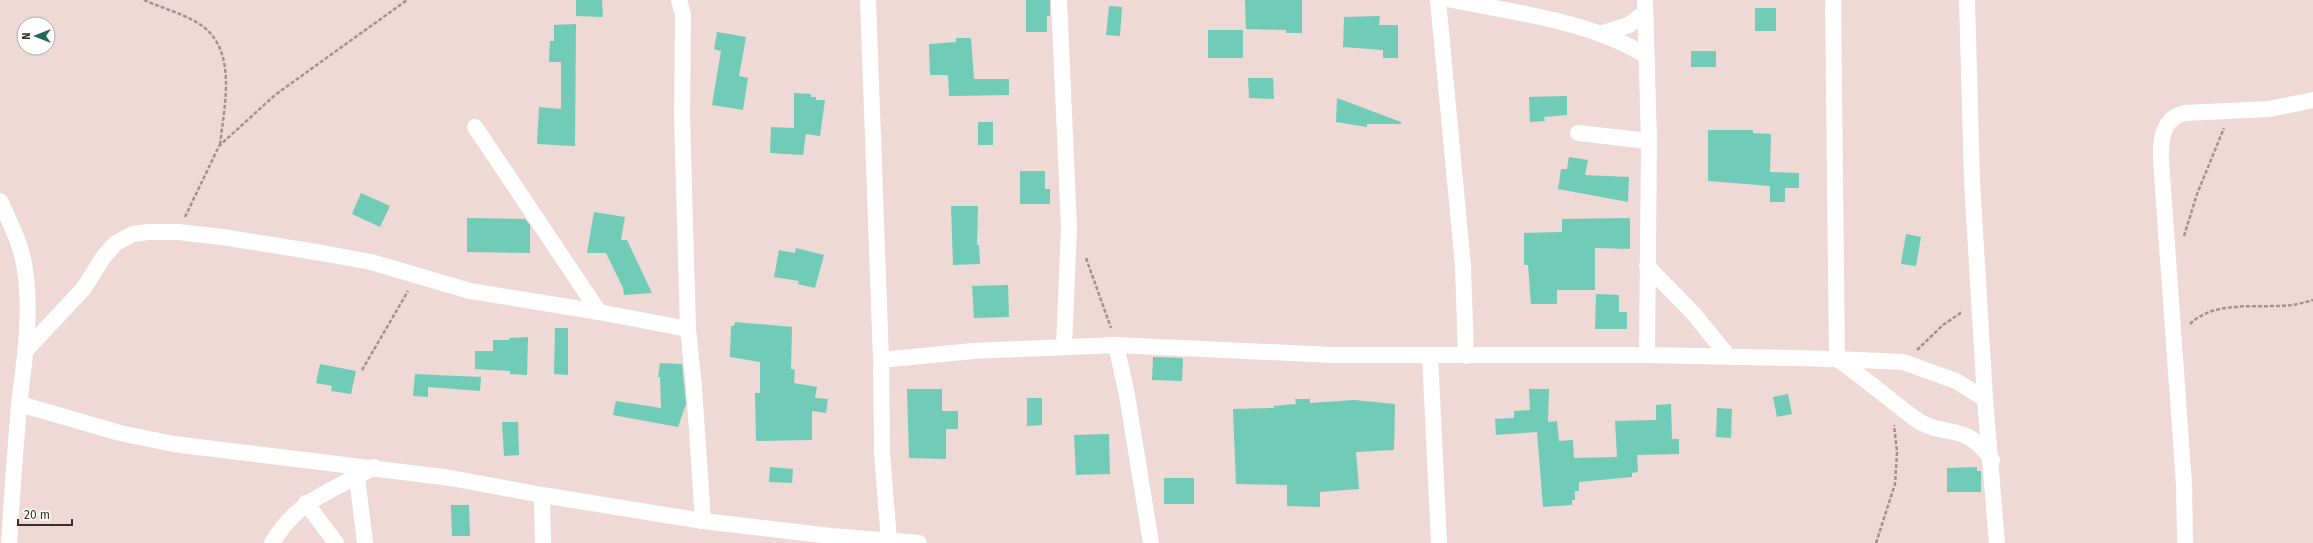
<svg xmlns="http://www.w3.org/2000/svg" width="2313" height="543" viewBox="0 0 2313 543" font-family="'Fira Sans',sans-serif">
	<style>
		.building { fill: #70cbb7 }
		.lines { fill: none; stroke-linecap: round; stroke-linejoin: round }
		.path { stroke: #a29391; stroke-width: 2.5; stroke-dasharray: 4 2; stroke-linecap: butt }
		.minor { stroke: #fff; stroke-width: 16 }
	</style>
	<rect width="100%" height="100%" fill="#eed9d6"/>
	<g class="building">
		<path d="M576,0h26l1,17 -27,-1z"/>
		<path d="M1026,0h24v16h-3v16h-21z"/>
		<path d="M1245,0h57v33h-16v-3l-40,-1z"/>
		<path d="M1109,6l13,1 -2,29 -14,-1z"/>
		<rect x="1755" y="8" width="21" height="23"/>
		<path d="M1380,16l-1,9h19v33h-15v-8l-40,-3 1,-30z"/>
		<path d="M576,24l-1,122 -38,-2 2,-37 22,2v-47h-12l1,-21h4v-16z"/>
		<rect x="1208" y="30" width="35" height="28"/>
		<path d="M717,32l29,5 -7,39 9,2 -5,32 -31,-5 9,-54 -7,-2z"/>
		<path d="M956,38h15l3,41h35v16l-60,1 -1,-21h-18l-1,-31 27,-2z"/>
		<rect x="1691" y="51" width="25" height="16"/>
		<path d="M1248,78h25l1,21 -25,-1z"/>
		<path d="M794,93l17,1v3h5v3h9l-5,36 -14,-2 -3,21 -33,-2 1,-26 23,1z"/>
		<path d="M1567,96v19l-23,2 1,4 -15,1 -1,-25z"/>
		<path d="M1337,98l64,24v2h-34v3l-31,-5z"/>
		<rect x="978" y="122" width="15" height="23"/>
		<path d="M1708,130h45v3l18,1 -1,38 29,1v15h-14v14h-15v-16l-62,-5z"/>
		<path d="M1569,157l19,3 -3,15 44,2 -1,25 -70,-13 3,-20h6z"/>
		<path d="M1020,171h25v18h5v15h-30z"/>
		<path d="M361,193l29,13 -10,21 -28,-13z"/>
		<path d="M951,206h27l-1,39h2l1,19 -27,1z"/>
		<path d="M594,212l31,5 -4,23h6l25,53 -28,2 -1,-7 -17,-35h-19z"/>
		<path d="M467,218l58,1 5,6v28l-63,-1z"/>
		<path d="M1630,218v31l-35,-1v42h-38v14h-26l-3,-39h-4v-32l38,-1v-13z"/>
		<path d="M1906,234l15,3 -5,29 -15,-2z"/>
		<path d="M796,248l28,7 -9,33 -17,-4 1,-3 -25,-4 5,-27 16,3z"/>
		<path d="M1008,285l1,32 -35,1 -2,-32z"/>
		<path d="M1596,294l23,1v17h8v17h-32z"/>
		<path d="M735,322l57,5 -1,42 4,1 -1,13 23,4 -2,11 13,1 -2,14 -14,-2v29l-56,1 -1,-48h5v-31l-30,-5 1,-31h3z"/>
		<path d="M555,328h13v47l-14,-1z"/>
		<path d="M528,337l-1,38 -17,-1v-3l-35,-2v-18h18v-11h16v-2z"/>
		<path d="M1153,357l30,1 -1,23 -30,-1z"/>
		<path d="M660,363l22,1 4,40 -8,23 -65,-12 3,-14 45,7 -1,-31h-2z"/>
		<path d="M320,364l36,7 -5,23 -20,-3 1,-5 -16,-3z"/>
		<path d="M415,374l66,3 -1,14 -52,-4v10l-15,-1z"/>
		<path d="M907,389h35v22h16v18h-12v30l-37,-1z"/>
		<path d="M1529,389h20l-1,33 9,-1 2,20 14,-1 1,18 43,-1 -2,-36 41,-1v-15l15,-1 1,35h7v15l-42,1 1,17 -6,1v4l-53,5v9h-4v9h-3v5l-29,2 -6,-75 -41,3 -1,-16 19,-1v-7l16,-1z"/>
		<path d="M1788,394l4,20 -15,3 -4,-20z"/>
		<path d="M1027,398h15v27l-15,1z"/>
		<path d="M1295,399h15v4l44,-3 41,4 -1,46 -38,2 3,37 -39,3v15l-33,-1v-21l-51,-1 -3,-75 41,-1v-2l22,-2z"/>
		<path d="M1717,408l15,1 -1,29 -15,-1z"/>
		<path d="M502,422h16l1,33 -15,1z"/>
		<path d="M1109,434l1,40 -34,1 -2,-40z"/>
		<path d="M770,467l23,2 -1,14 -23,-1z"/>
		<path d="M1977,467v4h4v21h-34v-24z"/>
		<rect x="1164" y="478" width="30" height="26"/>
		<path d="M451,505h18l1,31h-18z"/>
	</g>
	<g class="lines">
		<g class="path">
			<path d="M144,0c18,8 37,13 54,23 41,25 26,83 22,122"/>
			<path d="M185,217l34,-71 56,-51 132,-95"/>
			<path d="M2184,236l13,-42 27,-66"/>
			<path d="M1086,258l25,70"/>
			<path d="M2190,324c26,-25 69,-15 102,-19 7,-1 14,-3 21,-5"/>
			<path d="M1917,350l26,-25 19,-13"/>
			<path d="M362,370l46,-79"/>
			<path d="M1876,543l19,-59 2,-32 -3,-27"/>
		</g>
		<g class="minor">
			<path d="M679,0l4,15 -1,101 6,213 6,58 9,134"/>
			<path d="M868,0l13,360 1,93 7,88"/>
			<path d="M1059,0l10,228 -5,117"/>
			<path d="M1438,0l25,266 3,90"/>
			<path d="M1452,0c61,12 142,22 194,56"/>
			<path d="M1645,0l4,141 -2,214"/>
			<path d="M1833,0l4,359c27,18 51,40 77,59 30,22 50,1 78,42"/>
			<path d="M1967,0l5,181 13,218 12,144"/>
			<path d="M1603,33l26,-8 16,-13"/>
			<path d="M475,127l124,185"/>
			<path d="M1578,133l71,8"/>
			<path d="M0,201c10,22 22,44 25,69 7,46 -1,91 -6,136 -4,46 -7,91 -10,137"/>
			<path d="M1647,266l46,47 36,44"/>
			<path d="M1116,345l11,50 24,148"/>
			<path d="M27,349l57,-61 20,-32 12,-13 17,-9 15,-2h30l44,5 94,15 55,10 99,29 129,21 89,17"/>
			<path d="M1430,355l9,188"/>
			<path d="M881,360l92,-9 143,-6 218,10h313l190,4 66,3 53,19 29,18"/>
			<path d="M20,404l100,29 54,11 277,34 91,17 161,26 128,15 88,7"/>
			<path d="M357,477l8,66"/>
			<path d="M542,495l1,48"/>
			<path d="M306,503l30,40"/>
			<path d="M272,543c27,-45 59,-51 102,-76"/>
			<path d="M2185,543l-1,-59 -21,-295c-1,-25 -11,-69 22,-76l84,-4 44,-9"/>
		</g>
	</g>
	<g transform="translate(36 36) rotate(270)"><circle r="19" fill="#ffffff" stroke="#afacab"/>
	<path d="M0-3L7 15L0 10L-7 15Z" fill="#21665a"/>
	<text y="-6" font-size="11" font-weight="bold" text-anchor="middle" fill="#372f2e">N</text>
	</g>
	<path d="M18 519v6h54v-6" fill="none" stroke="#372f2e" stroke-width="2"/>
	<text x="24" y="519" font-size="12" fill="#372f2e" stroke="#ffffff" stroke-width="3" paint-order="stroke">20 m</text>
</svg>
